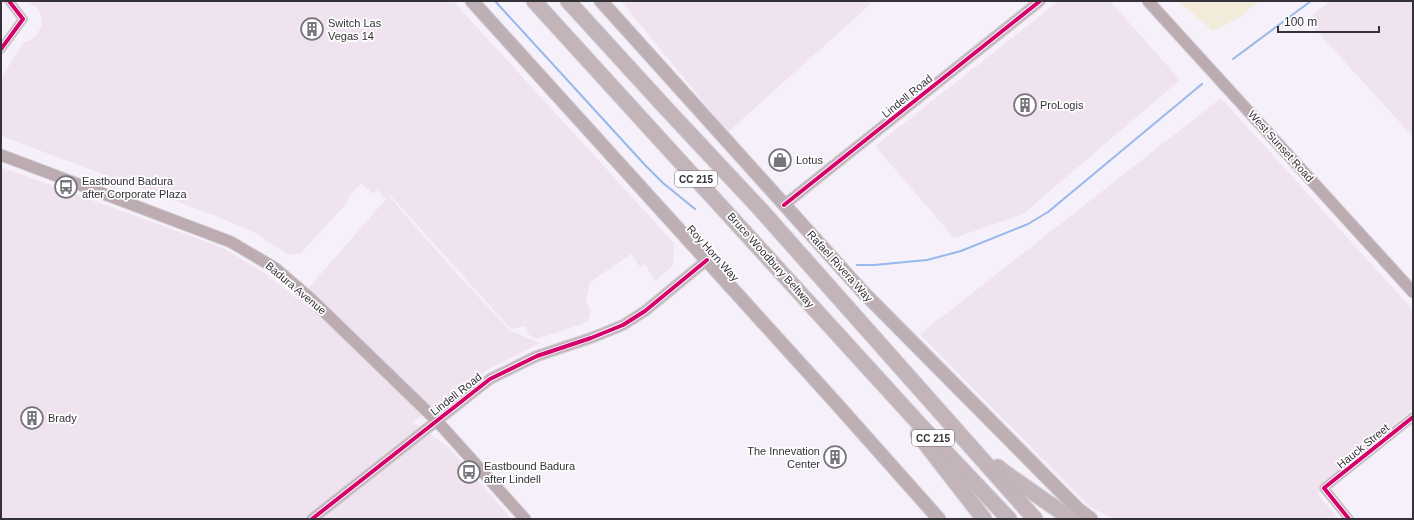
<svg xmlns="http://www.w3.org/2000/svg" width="1414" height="520" viewBox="0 0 1414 520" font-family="Helvetica,sans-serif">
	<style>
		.industrial { fill: #f0e3f0 }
		.sand { fill: #f3ebda }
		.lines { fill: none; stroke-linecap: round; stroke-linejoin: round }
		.stream { stroke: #95b9ec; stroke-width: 2 }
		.minor-casing { stroke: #d2ced5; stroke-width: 10 }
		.tertiary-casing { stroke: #d2ced5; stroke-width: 12 }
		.secondary-casing { stroke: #d2ced5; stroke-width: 13 }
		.primary-casing { stroke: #d2ced5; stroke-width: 15 }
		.motorway-casing { stroke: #d2ced5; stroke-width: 17 }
		.minor { stroke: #c5b7bb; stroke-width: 8 }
		.tertiary { stroke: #c5b7bb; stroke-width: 10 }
		.secondary { stroke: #bcacb1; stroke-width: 11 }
		.primary { stroke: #beafb4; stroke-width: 13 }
		.motorway { stroke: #c2b4b9; stroke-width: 15 }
		.cycleway-casing { stroke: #fefefe; stroke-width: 6 }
		.cycleway { stroke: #d6006c; stroke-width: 4 }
		.labels { text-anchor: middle; stroke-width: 3.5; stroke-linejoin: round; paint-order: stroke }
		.shield { fill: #fefefe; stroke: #716e73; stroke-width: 1 }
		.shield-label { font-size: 10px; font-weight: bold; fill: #353138 }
		.poi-label { font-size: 11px; fill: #353138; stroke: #fefefe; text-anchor: start }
		.street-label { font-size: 11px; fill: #353138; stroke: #fefefe }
	</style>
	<rect width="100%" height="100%" fill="#f5f0f9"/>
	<g class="industrial">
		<path d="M27,1h426l221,242 -1,23 -18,15 -10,-17 -5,3 -9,-13 -41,28 -4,18 5,10 -3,12 -51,17 -8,-4 -4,-9 -14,3 -121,-134 -1,1 67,77 55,58 29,12 -53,27 -74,52 35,25 64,72h-511v-352l222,81 43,26 31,25 15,-15 74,-85 -9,-9 -4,4 -12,-11 -13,15 -1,5 -47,51 -12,1 -31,-21 -36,-16 -220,-82v-58l23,-36 5,-1 8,-6 5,-11v-6l-4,-9z"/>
		<path d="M621,1h253l-146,131z"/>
		<path d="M1059,1h51l70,79 -157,134 -69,24 -79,-92z"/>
		<path d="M1330,1h83v136l-106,-117z"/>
		<path d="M1221,98l192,212v98l-96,86 22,25h-225l-24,-12 -170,-173z"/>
	</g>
	<path class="sand" d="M1178,1h81l-19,16 -27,14z"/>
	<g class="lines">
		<g class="stream">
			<path d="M495,1l150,164 18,18 32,26"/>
			<path d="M1233,59l78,-58"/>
			<path d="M857,265h17l53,-5 34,-9 67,-27 20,-12 154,-128"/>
		</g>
		<g class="minor-casing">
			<g id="minor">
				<path d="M1,49l22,-30 -14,-18"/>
				<path d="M1349,519l-25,-31 89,-71"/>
			</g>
		</g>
		<g class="tertiary-casing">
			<g id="tertiary">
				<path d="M784,205l256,-204"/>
				<path d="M312,519l178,-140 47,-23 54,-18 32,-13 22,-14 62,-51"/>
			</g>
		</g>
		<g class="secondary-casing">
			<g id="secondary">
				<path d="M1148,1l265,291"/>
				<path d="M1,155l230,87 44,26 35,30 127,123 88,98"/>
			</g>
		</g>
		<g class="primary-casing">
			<g id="primary">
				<path d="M472,1l363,401 104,117"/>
				<path d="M601,1l261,290 216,218 13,10"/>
			</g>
		</g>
		<g class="motorway-casing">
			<g id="motorway">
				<path d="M534,1l388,426 87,92"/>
				<path d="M568,1l95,104 98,105 274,309"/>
				<path d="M918,434l66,85"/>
				<path d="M998,467l6,5 67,47"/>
			</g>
		</g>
		<use href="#minor" class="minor"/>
		<use href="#tertiary" class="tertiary"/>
		<use href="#secondary" class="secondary"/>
		<use href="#primary" class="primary"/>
		<use href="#motorway" class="motorway"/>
		<g class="cycleway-casing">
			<g id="cycleway">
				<path d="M1,49l22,-30 -14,-18"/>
				<path d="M784,205l256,-204"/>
				<path d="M312,519l178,-140 47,-23 54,-18 32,-13 22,-14 62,-51"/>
				<path d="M1349,519l-25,-31 89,-71"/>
			</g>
		</g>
		<use href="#cycleway" class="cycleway"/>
	</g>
	<defs>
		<g id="building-ring" transform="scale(1.15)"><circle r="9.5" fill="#fefefe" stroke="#78747c" stroke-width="1.5"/><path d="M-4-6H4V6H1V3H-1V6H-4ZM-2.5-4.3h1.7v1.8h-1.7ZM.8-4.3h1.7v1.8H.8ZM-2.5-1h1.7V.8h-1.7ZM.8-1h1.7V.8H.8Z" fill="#78747c"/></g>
		<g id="shop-ring" transform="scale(1.15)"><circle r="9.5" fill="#fefefe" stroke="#78747c" stroke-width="1.5"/><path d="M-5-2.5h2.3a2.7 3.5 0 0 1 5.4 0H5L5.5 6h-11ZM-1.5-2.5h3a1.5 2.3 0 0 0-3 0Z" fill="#78747c"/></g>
		<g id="bus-ring" transform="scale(1.15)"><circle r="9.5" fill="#fefefe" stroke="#78747c" stroke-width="1.5"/><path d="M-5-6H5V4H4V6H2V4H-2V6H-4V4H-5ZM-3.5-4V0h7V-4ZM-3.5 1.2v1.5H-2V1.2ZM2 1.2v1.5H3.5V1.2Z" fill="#78747c"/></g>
	</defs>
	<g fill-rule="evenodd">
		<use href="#building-ring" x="312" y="29"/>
		<use href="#building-ring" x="1025" y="105"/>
		<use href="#shop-ring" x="780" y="160"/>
		<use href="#bus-ring" x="66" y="187"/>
		<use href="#building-ring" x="32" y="418"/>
		<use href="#building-ring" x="835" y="457"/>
		<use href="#bus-ring" x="469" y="472"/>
	</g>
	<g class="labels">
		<g class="shield">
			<rect x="675" y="171" width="42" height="16" rx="3"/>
			<rect x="912" y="430" width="42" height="16" rx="3"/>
		</g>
		<g class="shield-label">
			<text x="696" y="183">CC 215</text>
			<text x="933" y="442">CC 215</text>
		</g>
		<g class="poi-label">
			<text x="328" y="27">Switch Las<tspan x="328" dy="13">Vegas 14</tspan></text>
			<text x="1040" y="109">ProLogis</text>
			<text x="796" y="164">Lotus</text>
			<text x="82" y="185">Eastbound Badura<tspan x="82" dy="13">after Corporate Plaza</tspan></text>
			<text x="48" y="422">Brady</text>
			<text x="820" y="455" text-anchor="end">The Innevation<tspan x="820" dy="13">Center</tspan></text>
			<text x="484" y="470">Eastbound Badura<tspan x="484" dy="13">after Lindell</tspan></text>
		</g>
		<g class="street-label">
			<text transform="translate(907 96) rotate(-39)" y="4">Lindell Road</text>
			<text transform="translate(1281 146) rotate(48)" y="4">West Sunset Road</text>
			<text transform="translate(713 253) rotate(48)" y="4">Roy Horn Way</text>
			<text transform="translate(771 260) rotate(48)" y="4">Bruce Woodbury Beltway</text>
			<text transform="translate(840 266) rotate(48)" y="4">Rafael Rivera Way</text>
			<text transform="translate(296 288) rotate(40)" y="4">Badura Avenue</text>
			<text transform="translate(456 394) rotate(-38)" y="4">Lindell Road</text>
			<text transform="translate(1363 446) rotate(-39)" y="4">Hauck Street</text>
		</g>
	</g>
	<rect width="1414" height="520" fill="none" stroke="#353138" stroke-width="4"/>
	<path d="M1278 26v6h101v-6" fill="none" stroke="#353138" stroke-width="2"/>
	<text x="1284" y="26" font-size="12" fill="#353138" stroke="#fefefe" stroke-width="3" paint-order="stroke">100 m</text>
</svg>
